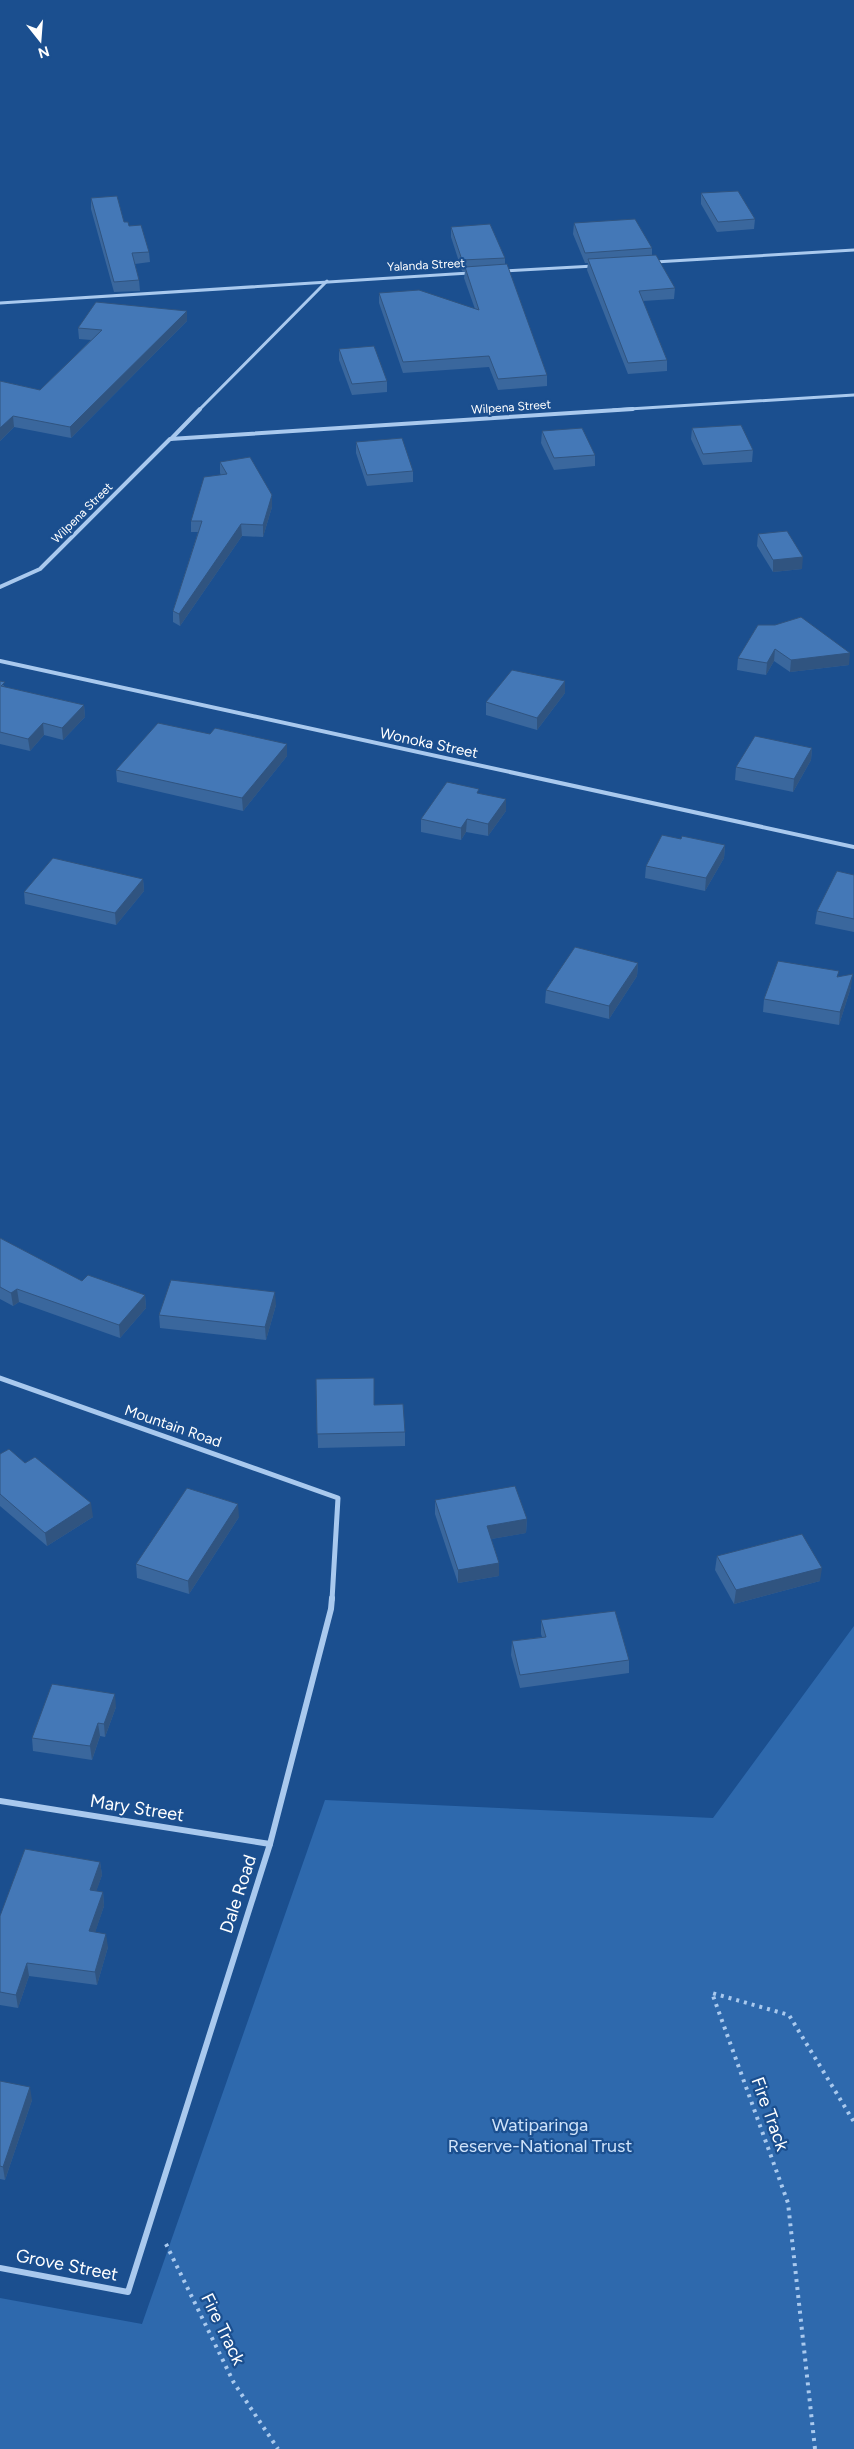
<svg xmlns="http://www.w3.org/2000/svg" width="854" height="2449" viewBox="0 0 854 2449" font-family="Figtree,sans-serif">
	<style>
		.green { fill: #2e69ad }
		.lines { fill: none; stroke-linecap: round; stroke-linejoin: round }
		.path { stroke: #a9c9ee; stroke-width: 4; stroke-dasharray: 3 5; stroke-linecap: butt }
		.minor-far3 { stroke: #a9c9ee; stroke-width: 3 }
		.minor-far2 { stroke: #a9c9ee; stroke-width: 4 }
		.minor-far1 { stroke: #a9c9ee; stroke-width: 5 }
		.minor { stroke: #a9c9ee; stroke-width: 6 }
		.wall { fill: #3a679d }
		.shaded-wall { fill: #305480 }
		.building { fill: #4478b7; stroke: #305480 }
		.labels { text-anchor: middle; stroke-width: 4.5; stroke-linejoin: round; paint-order: stroke }
		.far-street-label { font-size: 12px; fill: #fff; stroke: #1b4f8f }
		.street-label { font-size: 15px; fill: #fff; stroke: #1b4f8f }
		.near-street-label { font-size: 18px; fill: #fff; stroke: #1b4f8f }
		.near-park-label { font-size: 18px; fill: #cfe3fa; stroke: #1b4f8f }
	</style>
	<rect width="100%" height="100%" fill="#1b4f8f"/>
	<path class="green" d="M854,1626v823h-854v-151l142,26 183,-524 388,18z"/>
	<g class="lines">
		<g class="path">
			<path d="M166,2244l68,139 44,66"/>
			<path d="M815,2449l-27,-246 -76,-210 77,22 65,107"/>
		</g>
		<g class="minor-far3">
			<path d="M655,262l199,-12"/>
			<path d="M505,271l89,-5"/>
			<path d="M0,303l469,-30"/>
			<path d="M199,410l128,-129"/>
			<path d="M613,410l241,-15"/>
		</g>
		<g class="minor-far2">
			<path d="M171,439l29,-30"/>
			<path d="M0,587l40,-18 130,-130 463,-30"/>
			<path d="M0,661l854,186"/>
		</g>
		<path class="minor-far1" d="M0,1378l338,120 -6,102"/>
		<g class="minor">
			<path d="M0,1801l270,43"/>
			<path d="M0,2268l128,24 142,-448 61,-235 1,-11"/>
		</g>
	</g>
	<g class="wall">
		<path d="M701,193l54,26 -1,10 -37,3 -16,-28z"/>
		<path d="M91,198l38,28 20,26 1,10 -15,2 4,16 1,11 -26,1 -23,-83z"/>
		<path d="M574,223l78,25v7l23,33 -1,11 -31,2 24,59v11l-39,3 -41,-104 1,-7h-3l-12,-29z"/>
		<path d="M451,227l54,31v6l42,111v11l-49,4 -9,-23 -86,6 -24,-70v-10l96,16 -11,-31 1,-7h-3l-11,-34z"/>
		<path d="M187,321l-116,117 -57,-11 -14,14v-60l40,9 51,-50 -12,-1 -1,-11z"/>
		<path d="M339,349l48,32v11l-35,3 -13,-35z"/>
		<path d="M692,428l61,22 -1,12 -49,3 -12,-26z"/>
		<path d="M542,431l53,24v11l-41,4 -13,-27z"/>
		<path d="M356,442l57,29v11l-46,4 -11,-33z"/>
		<path d="M220,462l52,45 -9,30 -21,-1 -62,90 -7,-4v-11l25,-79h-7v-11l30,-46 -1,-2z"/>
		<path d="M758,534l44,35 -29,3 -16,-26z"/>
		<path d="M758,625l91,40 -59,7 -16,-11 -8,14 -29,-5 1,-12z"/>
		<path d="M0,681l5,6 79,18 1,12 -22,23 -19,-5 -14,16 -30,-7z"/>
		<path d="M565,693l-28,37 -51,-15v-13z"/>
		<path d="M812,748l-1,12 -18,32 -58,-12 1,-13z"/>
		<path d="M287,756l-44,55 -126,-29 -1,-12z"/>
		<path d="M479,793l27,18 -18,25 -22,-4 -5,8 -40,-8v-13z"/>
		<path d="M681,839l44,6 -1,13 -19,33 -60,-13 1,-12z"/>
		<path d="M854,875v57l-39,-8 2,-13z"/>
		<path d="M143,879l1,12 -28,34 -91,-21 -1,-12z"/>
		<path d="M638,963l-1,13 -28,43 -64,-16 1,-13z"/>
		<path d="M839,976l12,11 -12,38 -76,-13 1,-13z"/>
		<path d="M0,1238l82,43 63,14 1,13 -26,30 -101,-36 -6,4 -13,-7z"/>
		<path d="M276,1305l-10,35 -106,-12 -1,-13z"/>
		<path d="M316,1379l58,26 31,27v14l-87,2z"/>
		<path d="M0,1454l25,9 68,54 -46,29 -47,-40z"/>
		<path d="M435,1500l92,19 -1,14 -35,6 8,37 -41,7 -23,-69z"/>
		<path d="M239,1517l-50,77 -52,-16 -1,-14z"/>
		<path d="M717,1556l103,25 -86,23 -19,-34z"/>
		<path d="M541,1620l88,40v13l-109,15 -9,-33 1,-14 30,-4 -1,-3z"/>
		<path d="M116,1707l-11,30 -5,-1 -8,24 -59,-9 -1,-13z"/>
		<path d="M100,1862l2,13 -6,16 7,1 1,14 -9,26 13,15 -11,38 -68,-9 -11,32 -18,-3v-89z"/>
		<path d="M0,2081l32,19 -27,80 -5,-1z"/>
	</g>
	<g class="shaded-wall">
		<path d="M187,311v10l-116,117 -1,-11z"/>
		<path d="M13,416l1,11 -14,14v-13z"/>
		<path d="M272,495v12l-9,30v-12z"/>
		<path d="M241,524l1,12 -62,90 -1,-12z"/>
		<path d="M803,557l-1,12 -29,3v-12z"/>
		<path d="M775,649l-1,12 -8,14 1,-12z"/>
		<path d="M850,653l-1,12 -59,7 1,-12z"/>
		<path d="M565,681v12l-28,37v-12z"/>
		<path d="M84,705l1,12 -22,23 -1,-12z"/>
		<path d="M43,723l1,12 -14,16 -2,-12z"/>
		<path d="M287,744v12l-44,55 -1,-13z"/>
		<path d="M812,748l-1,12 -18,32 1,-13z"/>
		<path d="M506,799v12l-18,25v-12z"/>
		<path d="M467,819l-1,13 -5,8v-12z"/>
		<path d="M725,845l-1,13 -19,33 1,-13z"/>
		<path d="M143,879l1,12 -28,34 -1,-12z"/>
		<path d="M638,963l-1,13 -28,43v-13z"/>
		<path d="M853,974l-2,13 -12,38 1,-13z"/>
		<path d="M17,1289l2,13 -6,4 -2,-13z"/>
		<path d="M275,1292l1,13 -10,35 -1,-13z"/>
		<path d="M145,1295l1,13 -26,30 -1,-13z"/>
		<path d="M91,1503l2,14 -46,29 -2,-13z"/>
		<path d="M238,1504l1,13 -50,77 -1,-13z"/>
		<path d="M527,1519l-1,14 -40,7 1,-14z"/>
		<path d="M499,1563v13l-41,7v-13z"/>
		<path d="M822,1568l-2,13 -86,23 2,-14z"/>
		<path d="M115,1694l1,13 -11,30 -1,-13z"/>
		<path d="M98,1723l2,13 -8,24 -2,-14z"/>
		<path d="M100,1862l2,13 -10,29 -2,-14z"/>
		<path d="M103,1892l1,14 -13,39 -2,-14z"/>
		<path d="M106,1934l2,13 -11,38 -2,-13z"/>
		<path d="M27,1963l2,13 -11,32 -2,-13z"/>
		<path d="M30,2087l2,13 -27,80 -2,-13z"/>
	</g>
	<g class="building">
		<path d="M738,191l17,28 -37,3 -17,-29z"/>
		<path d="M117,196l7,26h4l1,4 12,-1 8,27 -17,1 7,27 -25,2 -23,-84z"/>
		<path d="M635,219l17,29 -67,5 -11,-30z"/>
		<path d="M490,224l15,34 -43,2 -11,-33z"/>
		<path d="M656,255l19,33 -36,3 28,69 -39,3 -40,-104z"/>
		<path d="M507,264l40,111 -49,4 -9,-23 -86,6 -24,-69 40,-3 60,20 -14,-43z"/>
		<path d="M96,302l91,9 -117,116 -57,-11 -13,12v-47l40,9 62,-60 -24,-2z"/>
		<path d="M374,346l13,35 -35,3 -13,-35z"/>
		<path d="M741,425l12,25 -50,4 -11,-26z"/>
		<path d="M582,428l13,27 -41,3 -12,-27z"/>
		<path d="M402,438l11,33 -46,4 -11,-33z"/>
		<path d="M250,457l22,38 -9,30 -22,-1 -62,90 -6,-3 29,-90h-11l13,-44 23,-3 -7,-12z"/>
		<path d="M787,531l16,26 -30,3 -15,-26z"/>
		<path d="M801,617l49,36 -59,7 -16,-11 -8,14 -29,-5 20,-33h17z"/>
		<path d="M512,670l53,11 -28,37 -51,-16z"/>
		<path d="M0,681l5,1 -4,4 83,19 -22,23 -19,-5 -15,16 -28,-7z"/>
		<path d="M158,723l52,11 5,-6 72,16 -45,54 -126,-28z"/>
		<path d="M755,736l57,12 -18,31 -58,-12z"/>
		<path d="M447,782l32,7 -2,4 29,6 -18,25 -21,-5 -6,9 -40,-9z"/>
		<path d="M662,835l19,4 1,-3 43,9 -19,33 -60,-12z"/>
		<path d="M53,858l90,21 -28,34 -91,-21z"/>
		<path d="M837,871l17,4v44l-37,-8z"/>
		<path d="M575,947l63,16 -29,43 -63,-16z"/>
		<path d="M778,961l61,10 -2,6 16,-3 -13,38 -76,-13z"/>
		<path d="M0,1238l82,43 6,-6 57,20 -26,30 -102,-36 -6,4 -11,-6z"/>
		<path d="M171,1280l104,12 -10,35 -106,-12z"/>
		<path d="M374,1378v27l29,-1 2,28 -88,2 -1,-55z"/>
		<path d="M9,1449l16,14 10,-6 56,46 -46,30 -45,-39v-40z"/>
		<path d="M515,1486l12,33 -40,7 12,37 -41,7 -23,-70z"/>
		<path d="M187,1488l51,16 -50,77 -52,-17z"/>
		<path d="M802,1534l20,34 -86,22 -19,-34z"/>
		<path d="M615,1611l14,49 -109,15 -8,-34 34,-4 -5,-17z"/>
		<path d="M52,1684l63,10 -11,30 -6,-1 -8,23 -58,-8z"/>
		<path d="M25,1849l75,13 -10,28 13,2 -14,39 17,3 -11,38 -68,-9 -11,32 -16,-3v-76z"/>
		<path d="M0,2081l30,6 -27,80 -3,-1z"/>
	</g>
	<g class="labels">
		<g class="far-street-label">
			<text transform="translate(426 265) rotate(-3)" y="4">Yalanda Street</text>
			<text transform="translate(511 407) rotate(-4)" y="4">Wilpena Street</text>
			<text transform="translate(82 513) rotate(-45)" y="4">Wilpena Street</text>
		</g>
		<g class="street-label">
			<text transform="translate(429 743) rotate(12)" y="5">Wonoka Street</text>
			<text transform="translate(173 1426) rotate(19)" y="5">Mountain Road</text>
		</g>
		<g class="near-street-label">
			<text transform="translate(137 1808) rotate(9)" y="6">Mary Street</text>
			<text transform="translate(238 1894) rotate(-72)" y="6">Dale Road</text>
			<text transform="translate(770 2114) rotate(70)" y="6">Fire Track</text>
			<text transform="translate(67 2265) rotate(11)" y="6">Grove Street</text>
			<text transform="translate(223 2329) rotate(64)" y="6">Fire Track</text>
		</g>
		<g class="near-park-label">
			<text x="540" y="2131">Watiparinga<tspan x="540" dy="21">Reserve-National Trust</tspan></text>
		</g>
	</g>
	<g transform="translate(40 40) rotate(163)" stroke="#1b4f8f" stroke-width="4" paint-order="stroke">
	<path d="M0-4L9 19L0 12L-9 19Z" fill="#ffffff"/>
	<text y="-8" font-size="14" font-weight="bold" text-anchor="middle" fill="#ffffff">N</text>
	</g>
</svg>
